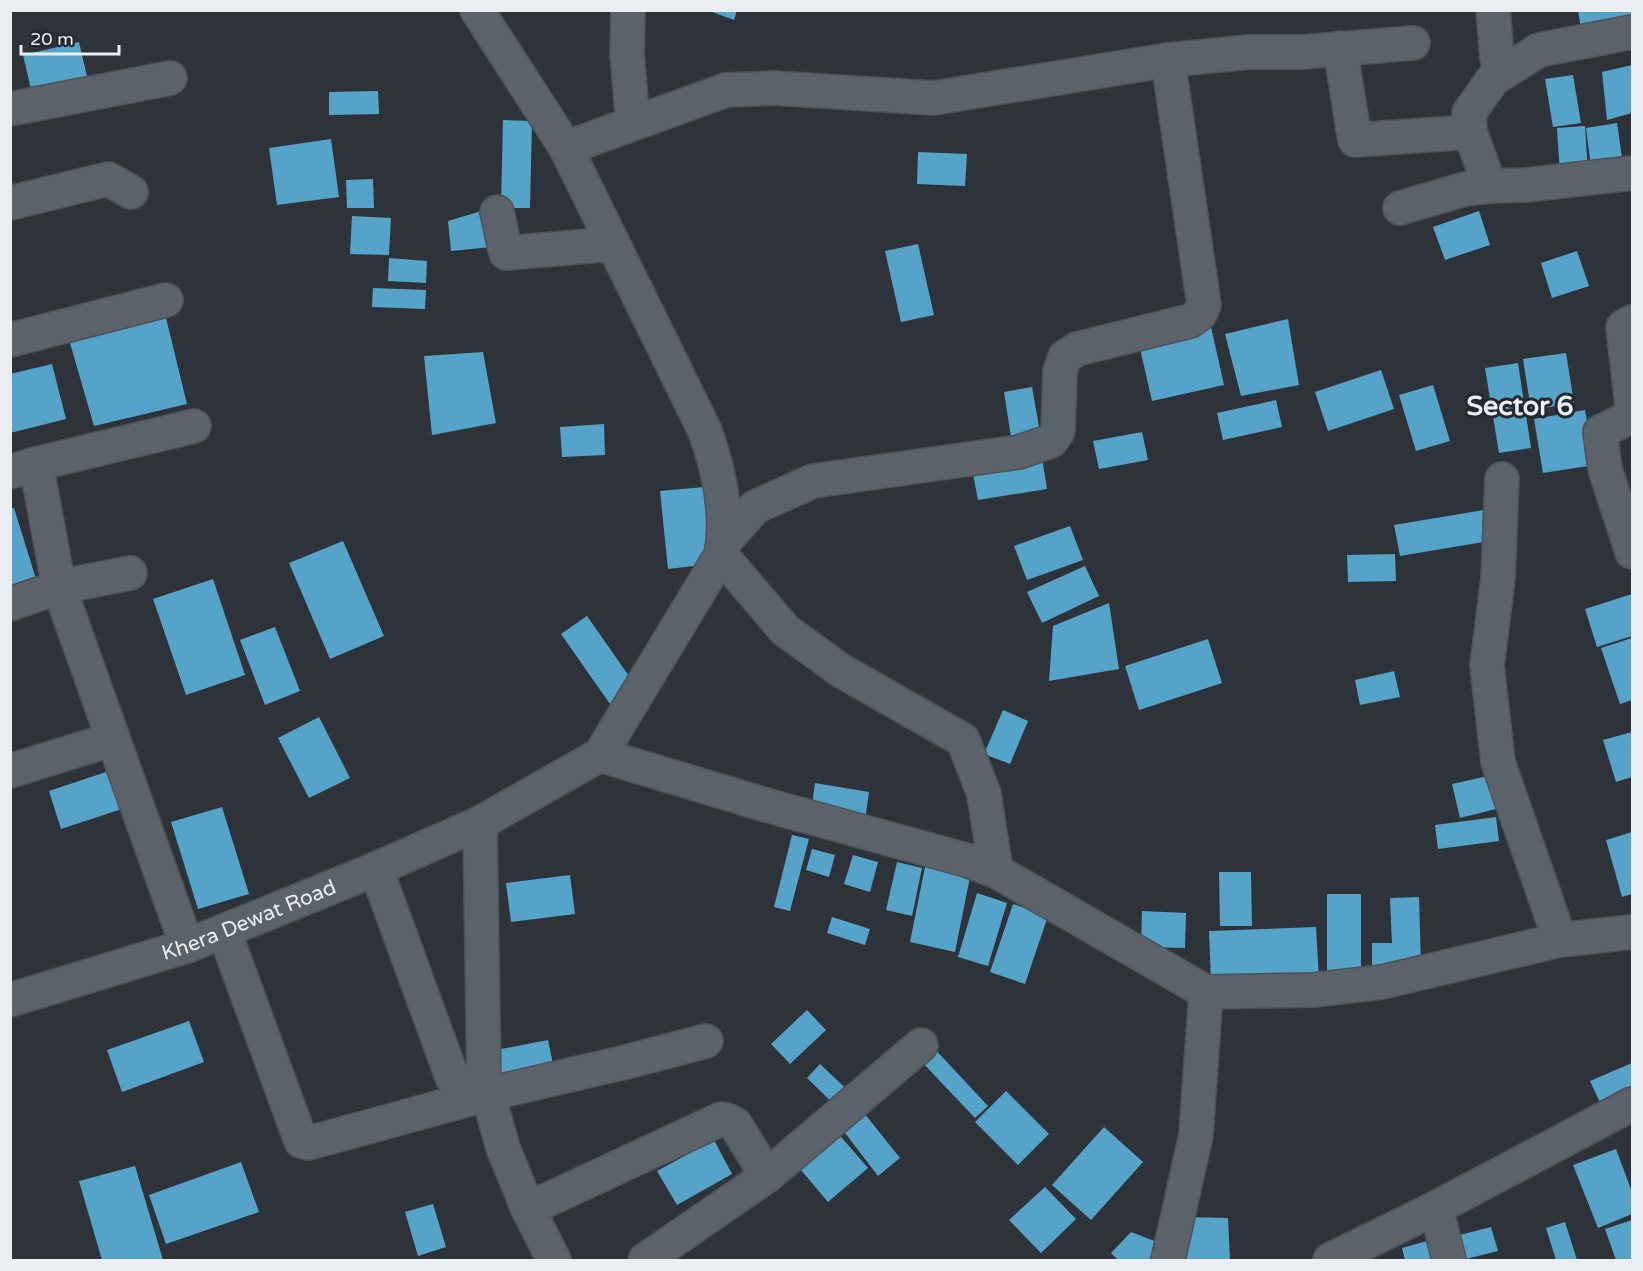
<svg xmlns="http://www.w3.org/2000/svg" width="1643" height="1271" viewBox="0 0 1643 1271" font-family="'Varela Round',sans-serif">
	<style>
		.building { fill: #56a3c9 }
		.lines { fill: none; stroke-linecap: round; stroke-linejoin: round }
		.minor-casing { stroke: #4d5258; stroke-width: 36 }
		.minor { stroke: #5c626a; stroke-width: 33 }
		.labels { text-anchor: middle; stroke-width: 6; stroke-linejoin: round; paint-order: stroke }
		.street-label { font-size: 21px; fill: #eaeef3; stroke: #242930 }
		.district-label { font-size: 27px; font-weight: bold; fill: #eaeef3; stroke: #242930 }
	</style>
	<rect width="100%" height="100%" fill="#2e333a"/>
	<g class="building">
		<path d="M707,10h30l-3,10z"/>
		<path d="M1578,10h54v12l-51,7z"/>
		<path d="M79,42l11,47 -56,13 -11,-47z"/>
		<path d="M1632,65v48l-25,7 -5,-48z"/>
		<path d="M1573,75l8,48 -28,4 -8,-48z"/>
		<path d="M378,91l1,23 -50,1v-23z"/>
		<path d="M503,120l29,1 -2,87h-29z"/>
		<path d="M1617,123l7,48 -32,4 -6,-47z"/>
		<path d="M1585,126l3,47 -28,2 -3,-47z"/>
		<path d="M331,139l8,58 -62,8 -8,-57z"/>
		<path d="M918,152l49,2 -2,32 -48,-2z"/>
		<path d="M373,179l1,29h-27l-1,-28z"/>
		<path d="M485,210l6,37 -40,4 -3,-30z"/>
		<path d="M1479,211l11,34 -45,15 -12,-33z"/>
		<path d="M352,216l39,2 -2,37 -39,-1z"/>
		<path d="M918,244l16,71 -33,7 -16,-71z"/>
		<path d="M1577,251l12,35 -37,12 -11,-35z"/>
		<path d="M389,258l38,3 -1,22 -38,-2z"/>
		<path d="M373,288l53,2 -1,19 -53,-2z"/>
		<path d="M166,318l21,86 -93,22 -24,-83z"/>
		<path d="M1288,319l11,66 -58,11 -16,-62z"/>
		<path d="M1211,327l13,58 -72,16 -13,-57z"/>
		<path d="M483,352l13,71 -64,12 -8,-79z"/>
		<path d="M1566,353l8,50 -43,7 -8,-51z"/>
		<path d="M1518,363l13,85 -32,5 -14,-85z"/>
		<path d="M52,364l14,55 -56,14v-59z"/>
		<path d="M1381,370l13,39 -66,22 -13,-39z"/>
		<path d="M1433,385l17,56 -34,10 -17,-56z"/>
		<path d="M1032,387l9,51 -29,5 -8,-51z"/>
		<path d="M1276,400l6,27 -59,13 -6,-27z"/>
		<path d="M1585,410l9,55 -51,8 -9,-54z"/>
		<path d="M604,424l1,31 -43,2 -2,-30z"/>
		<path d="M1142,432l6,28 -49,9 -6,-28z"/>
		<path d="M1042,458l5,31 -69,11 -6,-31z"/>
		<path d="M704,487l7,77 -43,5 -8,-78z"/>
		<path d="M14,508l22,71 -26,8v-78z"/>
		<path d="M1484,510l5,31 -89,15 -6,-31z"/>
		<path d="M1070,526l13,34 -56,20 -13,-34z"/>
		<path d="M343,541l41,95 -54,23 -41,-96z"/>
		<path d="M1395,554l1,27 -48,1 -1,-27z"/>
		<path d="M1085,566l14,30 -57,27 -15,-31z"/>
		<path d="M213,579l32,96 -59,20 -33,-96z"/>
		<path d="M1632,594v42l-35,11 -12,-38z"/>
		<path d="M1109,603l10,66 -70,12 4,-55z"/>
		<path d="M587,616l49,70 -26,18 -49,-70z"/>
		<path d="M275,627l25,64 -35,14 -25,-65z"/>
		<path d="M1632,638v62l-12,4 -19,-56z"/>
		<path d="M1208,639l14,44 -83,27 -14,-44z"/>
		<path d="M1394,671l6,26 -40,8 -5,-25z"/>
		<path d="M1003,710l25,11 -18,43 -26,-10z"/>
		<path d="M319,717l31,61 -41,20 -31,-60z"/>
		<path d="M1632,732v45l-16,5 -13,-42z"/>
		<path d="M118,768l13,38 -70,23 -12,-38z"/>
		<path d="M1488,776l8,33 -36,9 -8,-34z"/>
		<path d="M815,783l54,9 -4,28 -54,-8z"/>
		<path d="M222,807l27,87 -51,15 -27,-87z"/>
		<path d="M1496,817l3,24 -61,8 -3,-24z"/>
		<path d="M1632,832v62l-10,3 -16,-57z"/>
		<path d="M792,835l17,4 -19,72 -16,-4z"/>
		<path d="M812,849l23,6 -6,22 -23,-7z"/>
		<path d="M853,855l25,7 -8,30 -26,-8z"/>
		<path d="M897,862l25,6 -10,48 -26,-6z"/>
		<path d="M926,862l45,10 -16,80 -45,-10z"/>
		<path d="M1219,872h32l1,54h-32z"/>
		<path d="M570,875l5,39 -64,8 -5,-39z"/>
		<path d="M977,893l30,10 -19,63 -30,-9z"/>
		<rect x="1327" y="894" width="34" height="86"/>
		<path d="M1419,897l2,69 -49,1v-24h20l-2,-45z"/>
		<path d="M1013,904l35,12 -23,68 -35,-12z"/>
		<path d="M1142,911l44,2 -1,35 -44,-1z"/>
		<path d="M832,917l38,12 -5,16 -38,-12z"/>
		<path d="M1316,927l3,52 -108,4 -2,-52z"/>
		<path d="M807,1010l19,20 -36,34 -19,-20z"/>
		<path d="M189,1021l15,41 -82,30 -15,-42z"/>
		<path d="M548,1040l7,34 -63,12 -6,-34z"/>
		<path d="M932,1046l56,60 -13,12 -56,-59z"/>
		<path d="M1632,1063v36l-28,12 -14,-30z"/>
		<path d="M820,1064l36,34 -14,14 -35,-34z"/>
		<path d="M1006,1091l43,43 -31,31 -43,-43z"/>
		<path d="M860,1108l40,50 -22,18 -39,-51z"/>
		<path d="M1104,1127l39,35 -52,58 -39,-35z"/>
		<path d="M835,1130l33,38 -40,34 -33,-39z"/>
		<path d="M714,1140l18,34 -55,31 -20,-34z"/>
		<path d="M1616,1149l16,43v22l-34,14 -25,-63z"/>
		<path d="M241,1162l18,50 -93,32 -17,-49z"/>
		<path d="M135,1166l28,94h-61l-23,-79z"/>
		<path d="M1045,1187l31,32 -35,34 -32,-33z"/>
		<path d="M433,1204l13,43 -28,9 -13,-44z"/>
		<path d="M1185,1217l43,1 2,42h-58z"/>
		<path d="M1632,1220v40h-16l-11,-31z"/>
		<path d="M1565,1222l12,38h-21l-10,-32z"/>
		<path d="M1491,1227l7,24 -36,9 -14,-22z"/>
		<path d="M1131,1232l39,15 -7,13h-45l-7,-7z"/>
		<path d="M1438,1238l6,22h-39l-3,-12z"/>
	</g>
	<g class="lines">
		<g class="minor-casing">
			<g id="minor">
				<path d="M628,10l-1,43 6,70"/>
				<path d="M1493,10l4,48 4,16"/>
				<path d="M1340,48l15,92 115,-8"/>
				<path d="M10,109l160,-31"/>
				<path d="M566,148l160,-58 48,-2 160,10 234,-38 82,-8h52l111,-9"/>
				<path d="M1490,186l-20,-54 -1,-19 24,-34 46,-29 93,-18"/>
				<path d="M10,203l98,-24 23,13"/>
				<path d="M1400,208l65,-19 25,-3 35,-1 107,-12"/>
				<path d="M497,212l9,41 107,-9"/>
				<path d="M1632,322l-9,5 9,78"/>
				<path d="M10,340l156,-40"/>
				<path d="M1632,416l-32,16 5,37 27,83"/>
				<path d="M36,464l23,123 128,359"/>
				<path d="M10,472l26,-8 158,-38"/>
				<path d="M1502,479l-4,99 -11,88 11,96 62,178"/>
				<path d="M724,542l31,-35 58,-26 206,-29 32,-11 7,-10 2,-60 5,-14 12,-8 113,-28 10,-7 4,-9 -36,-245"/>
				<path d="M721,555l64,75 55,40 123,70 21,54 12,77"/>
				<path d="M10,604l49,-17 71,-14"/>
				<path d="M600,755l166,50 200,55 30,11 210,121 107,-2 69,-8 178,-42 72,-8"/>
				<path d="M10,771l103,-32"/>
				<path d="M480,823l4,265 4,6 15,54 25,61 26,51"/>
				<path d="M376,869l76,208 32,11"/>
				<path d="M224,931l77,210 8,2 179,-49 138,-32 80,-21"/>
				<path id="s1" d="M10,1000l177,-54 189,-77 104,-46 120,-68 121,-200c8,-41 -2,-85 -16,-124l-139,-283 -89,-138"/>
				<path d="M1436,1208l13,52"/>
				<path d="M528,1209l193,-90 6,1 8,4 32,52"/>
				<path d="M645,1260l122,-84 154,-131"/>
				<path d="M1168,1260l28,-125 10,-143"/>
				<path d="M1330,1260l106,-52 196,-104"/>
			</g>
		</g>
		<use href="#minor" class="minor"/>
	</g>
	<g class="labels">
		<g class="street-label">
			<text dy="7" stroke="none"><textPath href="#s1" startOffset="252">Khera Dewat Road</textPath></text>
		</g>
		<g class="district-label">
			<text x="1520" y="415">Sector 6</text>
		</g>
	</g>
	<rect width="1643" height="1271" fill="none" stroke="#eaeef3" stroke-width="24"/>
	<path d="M21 45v9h98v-9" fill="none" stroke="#eaeef3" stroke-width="3"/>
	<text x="30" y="45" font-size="18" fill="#eaeef3" stroke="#242930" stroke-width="4.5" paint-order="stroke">20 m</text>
</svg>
